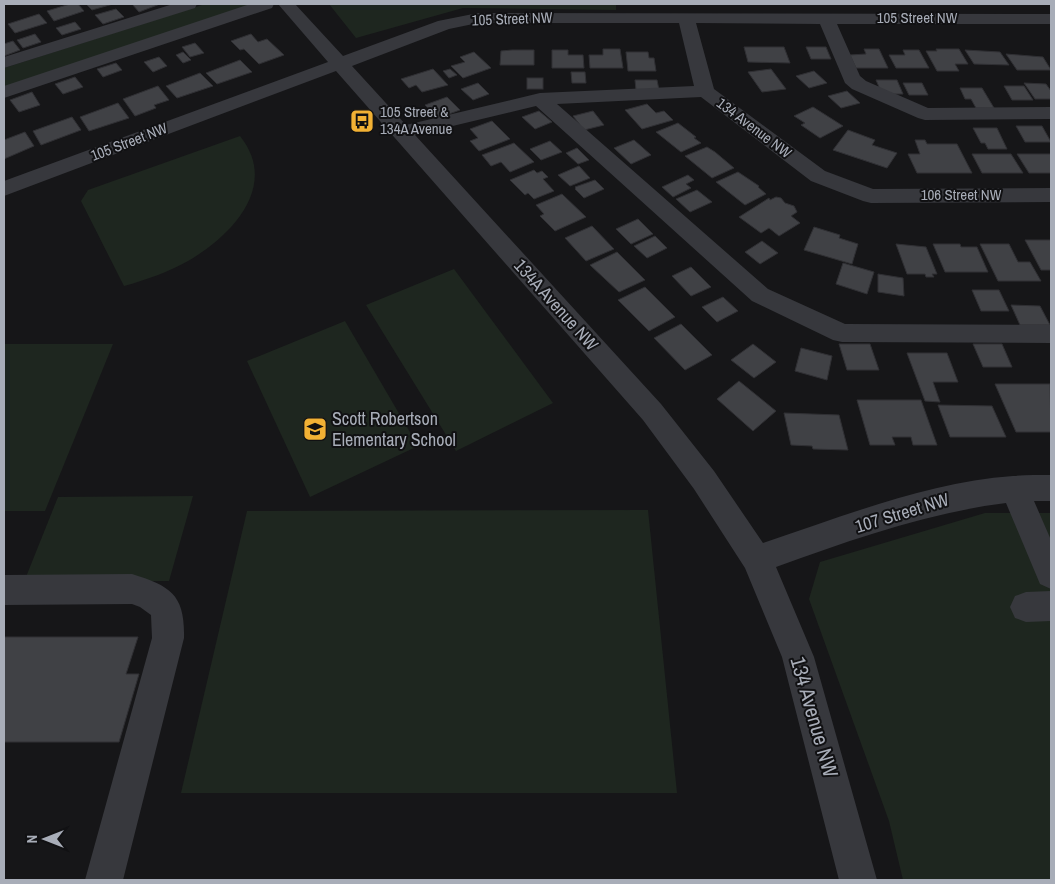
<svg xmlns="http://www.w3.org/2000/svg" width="1055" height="884" viewBox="0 0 1055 884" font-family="'Archivo Narrow',sans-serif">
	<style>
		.green { fill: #1e261f }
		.building { fill: #404145; stroke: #303034 }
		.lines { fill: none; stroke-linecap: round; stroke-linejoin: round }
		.minor { fill: #37383d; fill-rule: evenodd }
		.labels { text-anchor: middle; stroke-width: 4; stroke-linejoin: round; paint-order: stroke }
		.far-street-label { font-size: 15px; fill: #a8adb8; stroke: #111113 }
		.far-poi-label { font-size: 15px; fill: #a8adb8; stroke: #111113; text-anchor: start }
		.street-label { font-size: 18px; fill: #a8adb8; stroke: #111113 }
		.poi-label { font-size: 18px; fill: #a8adb8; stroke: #111113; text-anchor: start }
		.near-street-label { font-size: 21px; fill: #a8adb8; stroke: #111113 }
	</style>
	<rect width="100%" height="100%" fill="#161618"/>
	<g class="green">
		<path d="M205,4h52l5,6 -258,83v-25z"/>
		<path d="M329,4h287v6l-153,-2 -107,30z"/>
		<path d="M240,136c40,50 -9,100 -52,125 -20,11 -42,19 -64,25l-43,-85 7,-11z"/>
		<path d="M454,269l99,134 -97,48 -90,-146z"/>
		<path d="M345,321l73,125 -108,51 -63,-136z"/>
		<path d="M4,344h109l-68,167h-41z"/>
		<path d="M193,496l-24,85 -145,1 34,-85z"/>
		<path d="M648,510l29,283h-496l66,-282z"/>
		<path d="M985,513h66v367h-148l-14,-59 -80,-222 11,-37z"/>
	</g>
	<g class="building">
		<path d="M70,4h8l6,7 -30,10 -7,-10z"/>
		<path d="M86,4h27l-21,6z"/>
		<path d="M132,4h28l-21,8z"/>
		<path d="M116,9l8,8 -21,7 -8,-9z"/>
		<path d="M39,14l8,9 -32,10 -7,-9z"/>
		<path d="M75,22l6,7 -19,6 -6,-7z"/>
		<path d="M35,34l6,8 -18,6 -6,-8z"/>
		<path d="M251,34l7,8 9,-3 17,16 -25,9 -15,-15 -4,1 -9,-9z"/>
		<path d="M13,41l7,9 -16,6v-12z"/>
		<path d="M195,43l9,10 -14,4 -8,-10z"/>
		<path d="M744,47h40l6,16 -42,-1z"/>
		<path d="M806,47h20l5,12h-20z"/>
		<path d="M603,49h17l3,19h-33l-1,-13h14z"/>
		<path d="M864,49h15l9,19h-32l-6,-13 16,-1z"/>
		<path d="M936,49h23l9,15h-13l4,7h-22l-11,-20h11z"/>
		<path d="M512,50h22v15h-34l1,-14z"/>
		<path d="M552,50h16v5h15l1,13h-32z"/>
		<path d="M903,50h16l10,18h-33l-7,-13h16z"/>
		<path d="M965,50l35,2 9,13 -35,-1z"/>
		<path d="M183,52l8,8 -8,3 -7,-8z"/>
		<path d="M474,52l17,16 -28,10 -12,-12 14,-4 -5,-5z"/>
		<path d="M626,52h22l1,6h5l2,13h-28z"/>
		<path d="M1006,54l37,3 8,13h-34z"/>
		<path d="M159,57l8,9 -14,6 -9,-10z"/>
		<path d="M240,60l12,12 -35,12 -11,-11z"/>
		<path d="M116,63l6,7 -19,7 -6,-8z"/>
		<path d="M433,69l15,16 -26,7 -6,-7 -7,3 -8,-9z"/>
		<path d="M450,69l7,6 -8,3 -6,-7z"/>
		<path d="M771,69l15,20 -24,3 -14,-20z"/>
		<path d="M814,71l13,12 -18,5 -13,-12z"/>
		<path d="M571,72h14l1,11h-14z"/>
		<path d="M200,73l13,13 -36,12 -11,-12z"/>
		<path d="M75,77l8,10 -20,7 -8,-10z"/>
		<rect x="527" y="78" width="16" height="11"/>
		<path d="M635,80h22l2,10h-23z"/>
		<path d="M876,80h21l6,14h-21z"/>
		<path d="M478,83l11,11 -16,6 -12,-11z"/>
		<path d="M903,83h19l6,12h-19z"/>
		<path d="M1024,83l22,1 5,7v8h-16z"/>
		<path d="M158,86l11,14 -15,5 2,3 -21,8 -12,-17z"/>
		<path d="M1004,86h20l9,14h-21z"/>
		<path d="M960,88h22l12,20h-18l-5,-9h-6z"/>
		<path d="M847,91l13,12 -19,5 -13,-12z"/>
		<path d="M32,92l8,13 -21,7 -9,-12z"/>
		<path d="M447,97l13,13 -22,8 -13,-13z"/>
		<path d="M118,103l11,15 -40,13 -9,-14z"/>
		<path d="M647,104l9,9 8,-2 9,9 -31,9 -17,-19z"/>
		<path d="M813,107l30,19 -23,12 -19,-13 4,-2 -11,-7z"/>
		<path d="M539,111l13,11 -17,7 -13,-12z"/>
		<path d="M593,111l11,14 -20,5 -11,-14z"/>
		<path d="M72,117l9,13 -40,15 -8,-14z"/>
		<path d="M492,121l18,18 -31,12 -9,-10 8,-3 -8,-9z"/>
		<path d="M678,123l18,14 -2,1 7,5 -20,9 -25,-20z"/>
		<path d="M1016,126h26l9,16h-26z"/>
		<path d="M973,128h24l10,21h-19l-3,-6h-4z"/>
		<path d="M848,130l27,10 -3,5 25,8 -10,15 -54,-18z"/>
		<path d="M25,132l9,14 -30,13v-19z"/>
		<path d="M634,140l17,15 -20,9 -17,-16z"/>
		<path d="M915,140h10l2,4h30l15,29h-55l-9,-19h12z"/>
		<path d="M550,141l12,11 -21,8 -11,-11z"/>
		<path d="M514,143l20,19 -24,10 -9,-10 -10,4 -9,-11z"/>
		<path d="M707,147l8,5 19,16 -22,10 -27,-22z"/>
		<path d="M577,148l12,12 -11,4 -12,-11z"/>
		<path d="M972,154h39l12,19h-41z"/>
		<path d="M1017,154h34v19h-22z"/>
		<path d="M579,166l11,12 -20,8 -12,-11z"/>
		<path d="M534,170l3,3 5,-2 6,6 -5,2 11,12 -20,8 -6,-6 -3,2 -15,-15z"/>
		<path d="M738,172l21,14 -1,1 8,7 -21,11 -29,-23z"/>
		<path d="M688,175l6,5 -8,4 5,4 -18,9 -11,-10z"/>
		<path d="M595,180l9,9 -20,9 -9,-9 1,-1 -1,-1z"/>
		<path d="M697,190l15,12 -22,10 -14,-13z"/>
		<path d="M562,194l24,23 -31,14 -15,-15 4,-2 -8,-9z"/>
		<path d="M776,197l5,1 4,5 9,3 3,6 -6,4 9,7 -21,13 -10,-8 -8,5 -22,-16 30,-19 1,2z"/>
		<path d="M638,219l15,15 -22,10 -15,-15z"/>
		<path d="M592,226l22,23 -28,12 -21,-23z"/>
		<path d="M814,227l26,8 -1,3 19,6 -6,20 -48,-14z"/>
		<path d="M655,236l12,12 -20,10 -13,-12z"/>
		<path d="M1025,240h26v30h-10z"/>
		<path d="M762,241l16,12 -18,11 -15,-12z"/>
		<path d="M896,244l30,3 11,27h-5l2,3h-8l-1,-3h-18z"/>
		<path d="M933,244h27l1,3h16l11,25h-43z"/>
		<path d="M980,244h29l9,18h12l11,19h-43z"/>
		<path d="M617,252l28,28 -26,12 -29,-27z"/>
		<path d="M843,263l31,9 -7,22 -31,-10z"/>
		<path d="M691,267l20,20 -20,9 -19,-20z"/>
		<path d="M878,274l25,4 1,18 -26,-4z"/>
		<path d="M645,287l30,30 -26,14 -31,-31z"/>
		<path d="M972,290h27l10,21h-28z"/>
		<path d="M723,297l15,14 -21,11 -15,-15z"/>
		<path d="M1011,305l29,1 10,19h-30z"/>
		<path d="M681,324l31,31 -27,15 -31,-32z"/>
		<path d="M753,344l23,18 -22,16 -23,-18z"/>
		<path d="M839,344h31l9,26h-32z"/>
		<path d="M973,344h29l10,23h-29z"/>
		<path d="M801,348l31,8 -5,24 -32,-9z"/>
		<path d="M907,353h40l11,29h-25l7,20 -15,-1z"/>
		<path d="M739,381l37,30 -23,20 -36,-32z"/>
		<path d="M995,384h55l1,48h-35z"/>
		<path d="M857,400h64l16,45h-24l-2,-8h-19l3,8h-25z"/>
		<path d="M938,405l54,1 14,31h-56z"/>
		<path d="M784,413l55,2 9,35 -35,-1 -1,-3 -21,-1z"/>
		<path d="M4,637h134l-12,37h13l-20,68h-115z"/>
	</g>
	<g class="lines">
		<g class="minor">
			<path d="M173,4h24l-2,4 -191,60v-11z"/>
			<path d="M250,4h24l-2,4 -268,90v-12z"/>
			<path d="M278,4h17l48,52 95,-35 40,-8 573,1v10h-214l23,52 6,5 62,27 123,-1v12l-126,1 -7,-2 -66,-29 -7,-6 -25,-59 -124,-1 18,66 111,82 48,18 178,-1v14l-180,1 -8,-2 -52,-20 -110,-84 -144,7 211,185 77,35 206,1v18l-209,-1 -9,-2 -81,-39 -216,-195 -121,29 246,269 53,67 49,72c81,-27 165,-61 250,-67 12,-1 26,-1 38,-1v26h-17l17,39v49l-11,-5 -34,-81c-80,10 -155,37 -230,64l38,90 63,223h-38l-57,-223 -37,-89 -51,-79 -51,-69 -307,-349 -332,125v-15l324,-119zM478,23h201l15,63 -154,7 -134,32 -54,-59 97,-37z"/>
			<path d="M132,574c39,12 53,21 52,64l-61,242h-38l67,-242 -1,-23 -11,-8 -8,-3 -128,1v-30z"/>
			<path d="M1051,591v30l-25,1 -11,-4 -5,-11 5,-11 11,-4z"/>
		</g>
	</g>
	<defs>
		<g id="bus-square" transform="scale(1.25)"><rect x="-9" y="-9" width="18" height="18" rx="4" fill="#f2b134" stroke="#111113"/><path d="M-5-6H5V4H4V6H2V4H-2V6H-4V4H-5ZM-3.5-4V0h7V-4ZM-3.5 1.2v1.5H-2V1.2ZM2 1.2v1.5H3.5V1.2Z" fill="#111"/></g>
		<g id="school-square" transform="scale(1.25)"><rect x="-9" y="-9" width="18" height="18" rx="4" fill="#f2b134" stroke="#111113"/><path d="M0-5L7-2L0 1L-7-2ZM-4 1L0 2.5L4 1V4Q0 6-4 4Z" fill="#111"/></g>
	</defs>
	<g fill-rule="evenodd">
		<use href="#bus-square" x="362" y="121"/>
		<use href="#school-square" x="315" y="429"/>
	</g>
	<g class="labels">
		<g class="far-street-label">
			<text x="917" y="23">105 Street NW</text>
			<text transform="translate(512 19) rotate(-2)" y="5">105 Street NW</text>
			<text transform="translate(754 128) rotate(37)" y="5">134 Avenue NW</text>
			<text transform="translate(129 142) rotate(-21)" y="5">105 Street NW</text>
			<text x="961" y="200">106 Street NW</text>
		</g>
		<g class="far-poi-label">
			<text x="380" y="117">105 Street &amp;<tspan x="380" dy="17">134A Avenue</tspan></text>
		</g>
		<g class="street-label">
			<text transform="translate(556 305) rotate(48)" y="6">134A Avenue NW</text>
			<text transform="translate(902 513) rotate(-17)" y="6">107 Street NW</text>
		</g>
		<g class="poi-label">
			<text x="332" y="425">Scott Robertson<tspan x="332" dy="21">Elementary School</tspan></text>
		</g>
		<g class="near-street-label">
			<text transform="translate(814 717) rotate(74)" y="7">134 Avenue NW</text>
		</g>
	</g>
	<rect width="1055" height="884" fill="none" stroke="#a8adb8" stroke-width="10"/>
	<g transform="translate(45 839) rotate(270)" stroke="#111113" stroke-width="4" paint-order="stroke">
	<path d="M0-4L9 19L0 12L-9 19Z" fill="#a8adb8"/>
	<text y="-8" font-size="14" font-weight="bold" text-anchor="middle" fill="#a8adb8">N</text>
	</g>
</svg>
